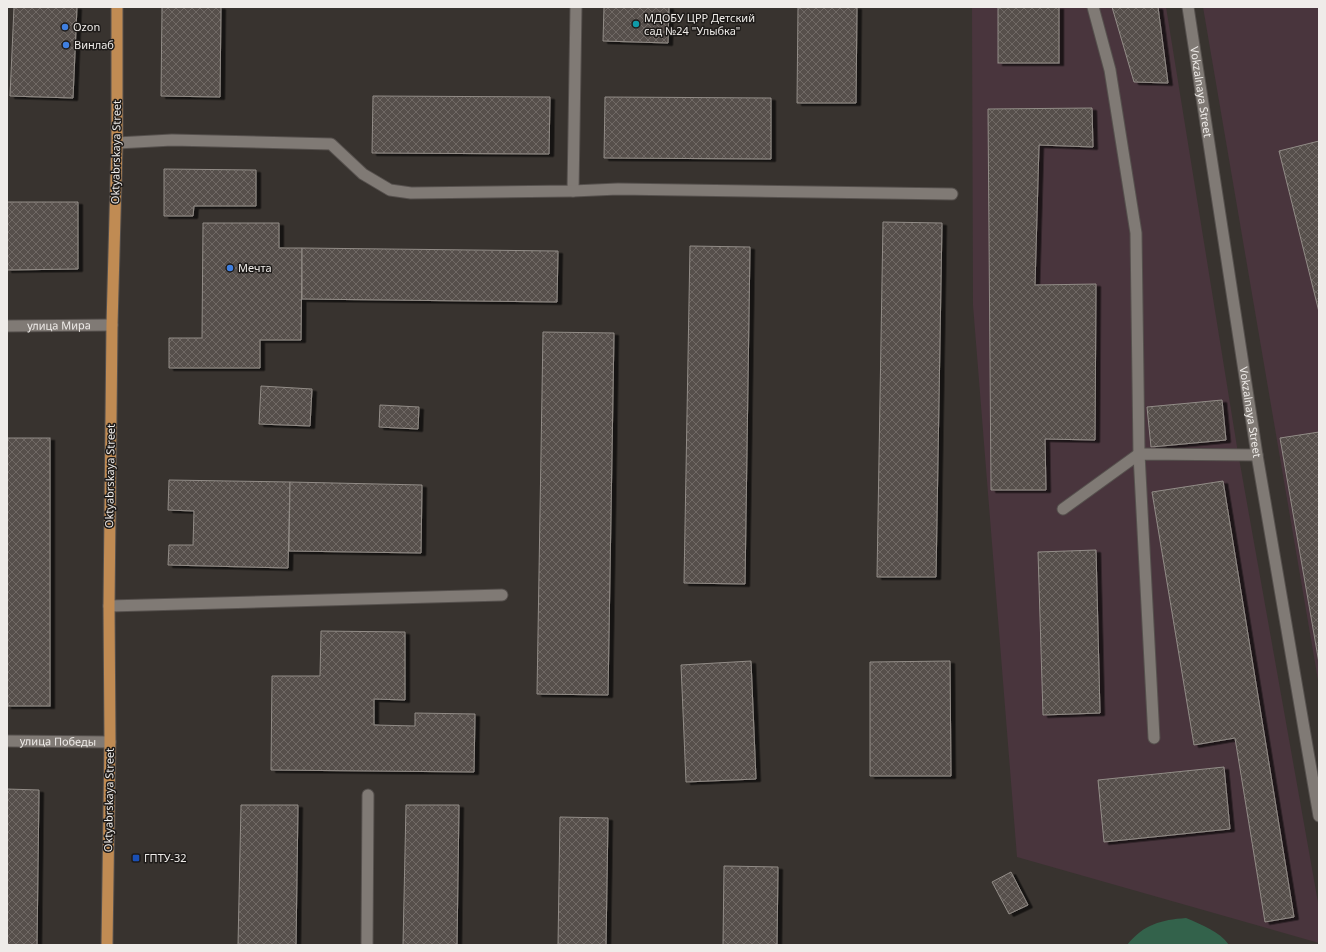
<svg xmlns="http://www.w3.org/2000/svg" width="1326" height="952" viewBox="0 0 1326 952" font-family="'Noto Sans',sans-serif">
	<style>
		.industrial { fill: #49353d }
		.green { fill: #33624b }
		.building { fill: url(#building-cross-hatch); stroke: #928c87; filter: url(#shadow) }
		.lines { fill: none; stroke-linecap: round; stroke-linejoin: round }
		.service-casing { stroke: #56514e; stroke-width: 13 }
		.minor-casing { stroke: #56514e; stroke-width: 13 }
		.primary-casing { stroke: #56514e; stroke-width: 13 }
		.service { stroke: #807a75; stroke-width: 11 }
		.minor { stroke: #807a75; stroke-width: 11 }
		.primary { stroke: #c08b53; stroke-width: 11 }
		.culture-dot { fill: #0f9aa8; stroke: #1e1b19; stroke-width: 1.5 }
		.shop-dot { fill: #3f7fe0; stroke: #1e1b19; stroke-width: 1.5 }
		.transit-dot { fill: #1a4fb4; stroke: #1e1b19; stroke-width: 1.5 }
		.labels { text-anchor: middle; stroke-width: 3; stroke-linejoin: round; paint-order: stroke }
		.poi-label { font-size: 11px; fill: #efece9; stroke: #1e1b19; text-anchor: start }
		.street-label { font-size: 11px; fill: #efece9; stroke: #1e1b19 }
	</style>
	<defs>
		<pattern id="building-cross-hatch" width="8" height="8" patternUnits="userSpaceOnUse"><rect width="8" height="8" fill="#56504b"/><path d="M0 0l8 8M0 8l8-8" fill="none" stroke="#6f6965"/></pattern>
		<filter id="shadow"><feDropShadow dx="4.5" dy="2.5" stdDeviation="0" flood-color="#0009"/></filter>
	</defs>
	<rect width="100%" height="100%" fill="#38332f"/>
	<g class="industrial">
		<path d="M972,7h194l71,440 82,461v35l-302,-86 -44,-552z"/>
		<path d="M1203,7h116v679z"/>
	</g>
	<path class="green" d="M1186,918c16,7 33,13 43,27h-102c17,-21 34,-25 59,-27z"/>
	<g class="building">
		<path d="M14,7h63l-4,91 -63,-2z"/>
		<path d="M162,7h59l-1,90 -59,-1z"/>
		<path d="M604,7h65l-1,36 -65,-2z"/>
		<path d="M798,7h59l-1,96h-59z"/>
		<rect x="998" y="7" width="61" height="56"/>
		<path d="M1112,7h46l10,76 -34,-1z"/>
		<path d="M373,96l177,1 -1,57 -177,-1z"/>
		<path d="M605,97l166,1v61l-167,-1z"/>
		<path d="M1092,108l1,39 -54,-2 -4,140 61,-1 -1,156 -50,-1 1,51h-55l-3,-381z"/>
		<path d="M1319,141v171l-40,-161z"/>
		<path d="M164,169l92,1v36h-62l-1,10h-29z"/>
		<path d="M7,202h71v67l-71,1z"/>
		<path d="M883,222l59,1 -6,354h-59z"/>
		<path d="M203,223h76v25h23l-1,92h-41v28h-91v-30h33z"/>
		<path d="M690,246l60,1 -5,337 -61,-1z"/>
		<path d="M302,248l256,3 -1,51 -255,-3z"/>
		<path d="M543,332l71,1 -6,362 -71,-1z"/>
		<path d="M261,386l51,3 -2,37 -51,-2z"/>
		<path d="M1222,400l4,40 -75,7 -4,-40z"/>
		<path d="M380,405l39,2 -1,22 -39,-2z"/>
		<path d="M1319,432v231l-39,-225z"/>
		<rect x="7" y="438" width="43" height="268"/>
		<path d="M169,480l121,2 -2,86 -120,-3 1,-20h24l1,-34 -26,-1z"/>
		<path d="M1223,481l71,436 -29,5 -30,-184 -41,7 -42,-253z"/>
		<path d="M290,482l132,3 -1,68 -132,-2z"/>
		<path d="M1096,550l4,163 -57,2 -5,-163z"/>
		<path d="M321,631l84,1v68l-31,-1v26l41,1v-13l60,1 -1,58 -203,-2 1,-94h48z"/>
		<path d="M751,661l5,118 -70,3 -5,-117z"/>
		<path d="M950,661l1,115h-81v-114z"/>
		<path d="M1224,767l6,62 -126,13 -6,-62z"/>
		<path d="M7,789l32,1 -2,155h-30z"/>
		<path d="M241,805h57l-2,140h-58z"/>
		<path d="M406,805h53l-2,140h-54z"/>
		<path d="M560,817l48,1 -2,127h-48z"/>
		<path d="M724,866l54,1 -1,78h-54z"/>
		<path d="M1011,872l17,33 -19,9 -17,-32z"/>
	</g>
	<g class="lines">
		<g class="service-casing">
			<g id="service">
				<path d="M1093,7l17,63 26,163 3,221 15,284"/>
				<path d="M573,191l3,-184"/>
				<path d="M1063,509l76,-55 118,1"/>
				<path d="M109,606l393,-11"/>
				<path d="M367,945l1,-150"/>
			</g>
		</g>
		<g class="minor-casing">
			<g id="minor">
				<path id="s1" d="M1188,7l69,448 62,361"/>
				<path d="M117,143l55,-3 159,4 32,30 27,16 21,3 162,-2 45,-2 334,5"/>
				<path id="s2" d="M7,326l105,-1"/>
				<path id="s3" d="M7,741l103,1"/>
			</g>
		</g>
		<g class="primary-casing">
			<path id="primary" d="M107,945l3,-203 -1,-136 3,-281 5,-182v-136"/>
		</g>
		<use href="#service" class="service"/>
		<use href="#minor" class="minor"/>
		<use href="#primary" class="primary"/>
	</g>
	<circle class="culture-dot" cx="636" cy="24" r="4"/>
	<g class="shop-dot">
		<circle cx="65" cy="27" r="4"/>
		<circle cx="66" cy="45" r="4"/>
		<circle cx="230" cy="268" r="4"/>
	</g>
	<rect class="transit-dot" x="132" y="854" width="8" height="8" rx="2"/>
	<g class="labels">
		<g class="poi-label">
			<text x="644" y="22">МДОБУ ЦРР Детский<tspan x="644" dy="13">сад №24 "Улыбка"</tspan></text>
			<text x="73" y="31">Ozon</text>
			<text x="74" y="49">Винлаб</text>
			<text x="238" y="272">Мечта</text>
			<text x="144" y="862">ГПТУ-32</text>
		</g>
		<g class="street-label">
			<text dy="4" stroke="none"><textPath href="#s1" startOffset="86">Vokzalnaya Street</textPath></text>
			<text transform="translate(116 152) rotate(-89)" y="4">Oktyabrskaya Street</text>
			<text dy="4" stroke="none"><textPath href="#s2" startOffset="52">улица Мира</textPath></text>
			<text dy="4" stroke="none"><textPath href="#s1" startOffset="410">Vokzalnaya Street</textPath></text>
			<text transform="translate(110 476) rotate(-89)" y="4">Oktyabrskaya Street</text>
			<text dy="4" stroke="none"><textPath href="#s3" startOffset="51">улица Победы</textPath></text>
			<text transform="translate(109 800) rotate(-89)" y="4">Oktyabrskaya Street</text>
		</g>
	</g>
	<rect width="1326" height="952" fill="none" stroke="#efece9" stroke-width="16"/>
</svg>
